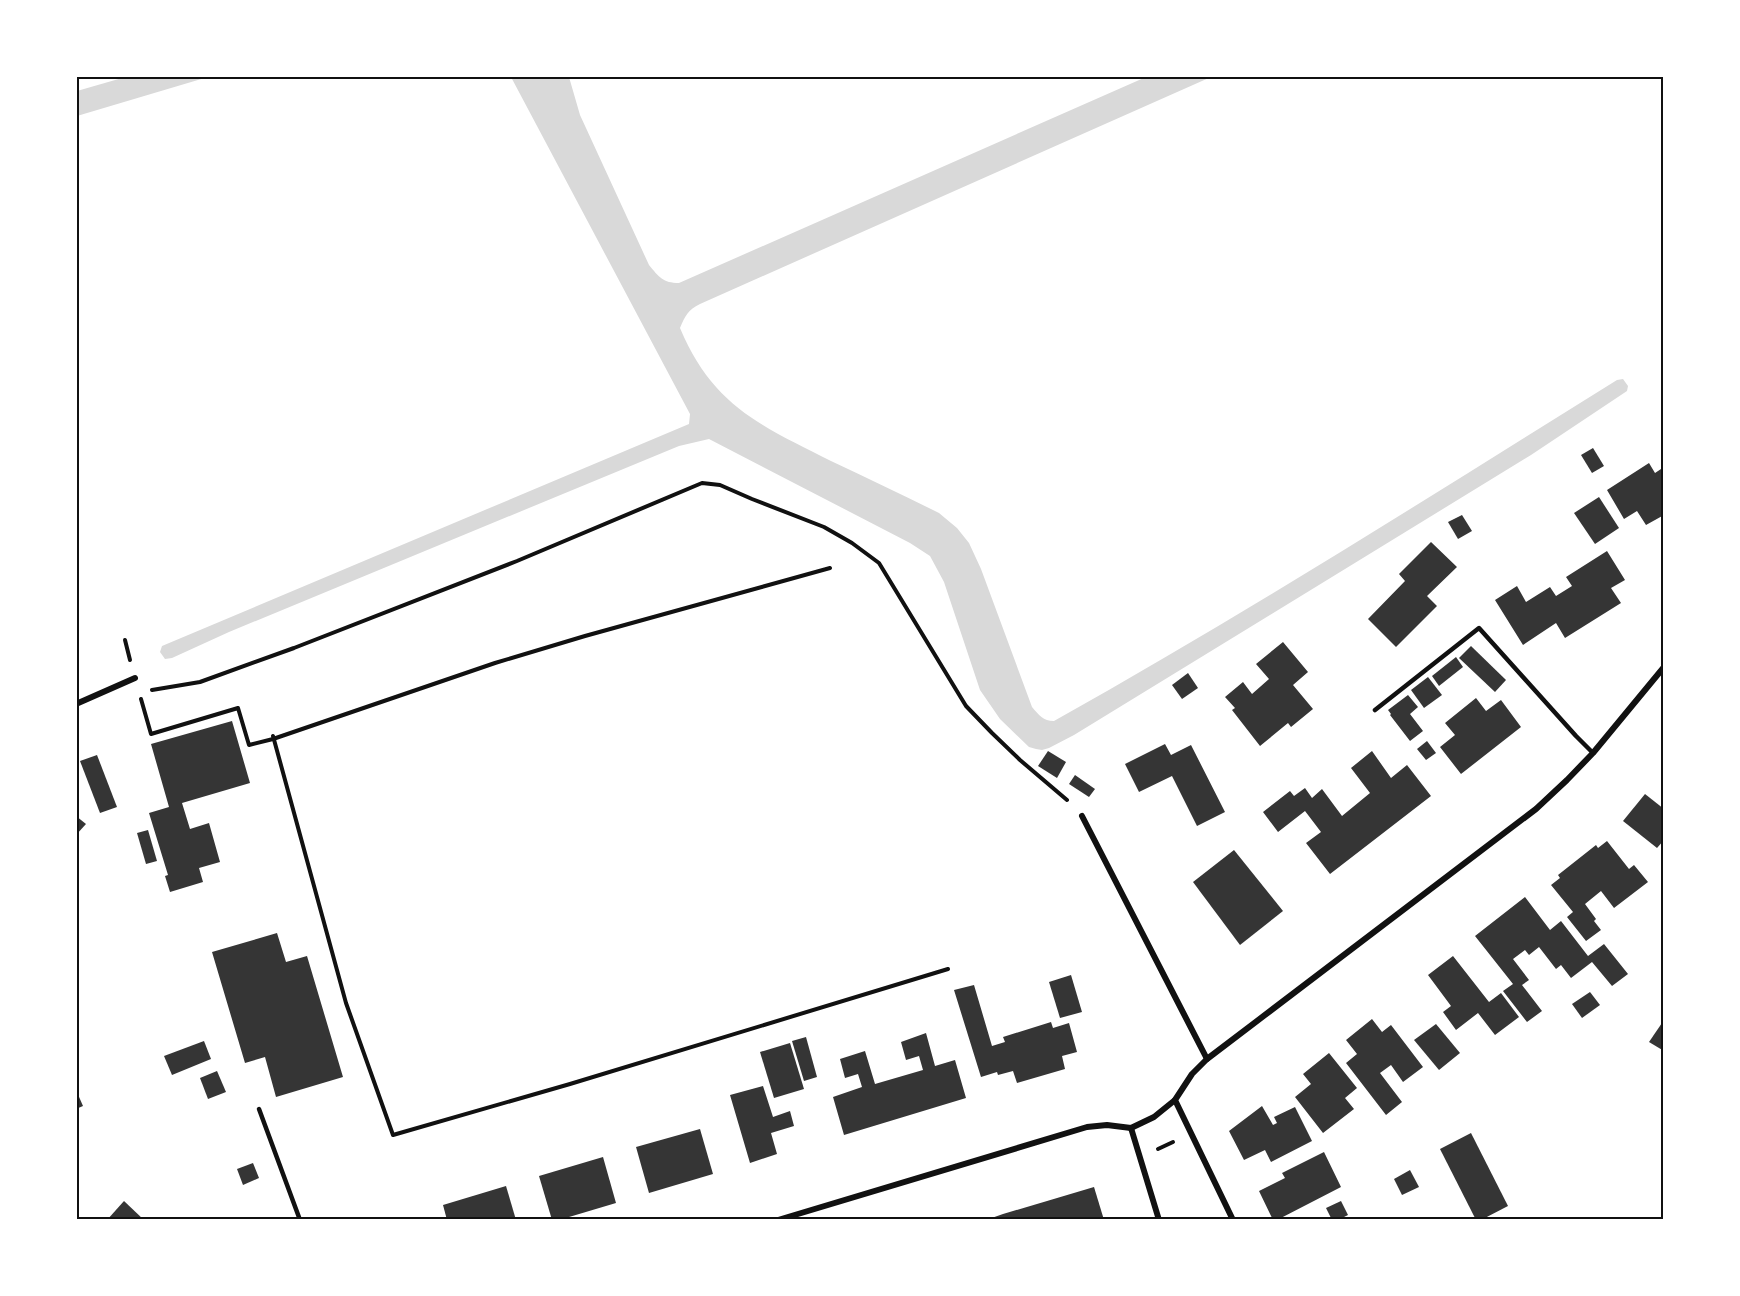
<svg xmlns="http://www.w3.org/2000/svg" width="1740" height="1296" viewBox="0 0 1740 1296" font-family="Manrope,sans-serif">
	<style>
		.water { fill: #d9d9d9 }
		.building { fill: #353535 }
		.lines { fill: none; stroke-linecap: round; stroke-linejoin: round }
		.path { stroke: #111; stroke-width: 4 }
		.service { stroke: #111; stroke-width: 4.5 }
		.minor { stroke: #111; stroke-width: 6 }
		.neatline { fill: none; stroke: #111; stroke-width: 2 }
	</style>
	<rect width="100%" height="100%" fill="#fff"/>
	<g class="water">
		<path d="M129,76h79v1l-131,39v-25z"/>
		<path d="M511,77h58l11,38 69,150c10,12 14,18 30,18l467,-206h65l-511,227c-12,6 -15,12 -20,24 32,77 81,98 151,133 36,17 72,34 108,52l18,15 12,15 12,26 51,138c7,8 11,14 22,14 191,-107 377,-225 563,-341l6,-1 5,7 -1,5 -96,64 -457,280 -25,13 -7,2 -6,-1 -7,-2 -29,-28 -20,-29 -36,-108 -14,-26 -20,-13 -201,-104 -30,7 -450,186 -57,26 -7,1 -5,-7 2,-6 527,-222 1,-10z"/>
	</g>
	<g class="building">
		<path d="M1593,448l11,18 -12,7 -11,-18z"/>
		<path d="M1649,463l6,10 9,-6v48l-18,10 -9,-14 -13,8 -17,-29z"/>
		<path d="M1599,497l20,31 -24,16 -21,-31z"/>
		<path d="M1462,515l10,16 -14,8 -10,-17z"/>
		<path d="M1431,542l26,25 -30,29 10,10 -41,41 -28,-28 37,-38 -6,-7z"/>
		<path d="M1607,551l18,29 -14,8 10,15 -56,35 -9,-15 -33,22 -28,-45 22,-14 9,16 24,-15 6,9 16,-10 -6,-9z"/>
		<path d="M1283,642l25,30 -15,13 20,24 -22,18 -3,-4 -28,23 -28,-36 3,-2 -10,-11 18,-15 9,12 17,-15 -13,-15z"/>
		<path d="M1471,646l35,34 -11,12 -36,-34z"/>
		<path d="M1456,657l7,10 -24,19 -7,-10z"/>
		<path d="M1188,673l10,15 -16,11 -10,-14z"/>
		<path d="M1428,677l14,18 -18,13 -13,-18z"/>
		<path d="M1408,695l10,12 -8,7 13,17 -13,10 -20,-26 1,-1 -3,-4z"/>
		<path d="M1476,698l10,13 15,-11 20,27 -60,47 -21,-27 15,-12 -10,-12z"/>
		<path d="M232,721l18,62 -68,20 8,26 19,-6 11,39 -21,6 4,14 -33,10 -5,-16 3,-1 -19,-62 20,-6 -18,-63z"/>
		<path d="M1427,741l9,12 -10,7 -9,-11z"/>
		<path d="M1165,744l6,11 20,-10 34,67 -28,14 -25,-50 -33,16 -14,-28z"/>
		<path d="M1048,751l18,11 -9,16 -19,-12z"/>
		<path d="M1372,751l19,27 16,-13 24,31 -101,78 -24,-31 15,-11 -16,-21 -27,21 -15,-20 27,-21 4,5 11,-8 7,10 10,-9 20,27 28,-23 -19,-25z"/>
		<path d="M97,755l20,52 -17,6 -20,-52z"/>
		<path d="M1075,775l20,14 -6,8 -20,-13z"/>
		<path d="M1645,794l19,15v31l-7,8 -34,-27z"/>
		<path d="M76,816l10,8 -10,11z"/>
		<path d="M148,830l9,31 -11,3 -9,-31z"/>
		<path d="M1607,841l22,28 5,-4 14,17 -34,26 -13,-17 -16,13 11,15 -2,2 7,9 -15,11 -19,-24 6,-5 -22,-27 9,-7 -2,-3 38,-30 2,3z"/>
		<path d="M1234,850l49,61 -43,34 -47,-63z"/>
		<path d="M1525,897l25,33 11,-9 27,35 16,-12 24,30 -16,12 -20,-24 -21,16 -10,-13 -5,4 -17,-22 -10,8 -4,-5 -12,9 16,21 -7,5 20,26 -15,11 -24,-31 10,-7 -38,-48z"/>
		<path d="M277,933l9,29 21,-6 36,121 -67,20 -11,-40 -20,6 -33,-111z"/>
		<path d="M1453,956l36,46 12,-9 18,24 -24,18 -17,-22 -22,17 -13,-18 8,-6 -23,-31z"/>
		<path d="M1071,975l11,37 -22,6 -11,-36z"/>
		<path d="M974,985l18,61 13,-4 -2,-5 48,-15 2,6 16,-5 8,29 -15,4 3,13 -48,14 -4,-12 -15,4 -1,-3 -16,5 -27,-87z"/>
		<path d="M1590,992l10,13 -18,13 -10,-14z"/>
		<path d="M1372,1019l10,13 9,-7 32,42 -20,15 -12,-17 -11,8 22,29 -16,13 -40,-52 11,-9 -11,-14z"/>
		<path d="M1664,1020v31l-15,-9z"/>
		<path d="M1436,1024l24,29 -21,17 -25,-30z"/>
		<path d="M926,1033l9,33 20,-6 11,38 -122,37 -11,-38 29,-10 -4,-13 -13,4 -5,-19 25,-8 10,33 48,-14 -4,-14 -13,4 -5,-18z"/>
		<path d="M806,1037l11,40 -13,4 -12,-40z"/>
		<path d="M204,1041l7,18 -39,16 -8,-19z"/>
		<path d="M790,1043l14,46 -30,9 -14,-46z"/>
		<path d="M1329,1053l28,35 -12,10 9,11 -31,24 -28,-36 16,-13 -8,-10z"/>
		<path d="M217,1071l9,21 -18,7 -8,-21z"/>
		<path d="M763,1086l10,31 17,-6 4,15 -23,7 6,21 -27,9 -20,-68z"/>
		<path d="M76,1090l7,16 -7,3z"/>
		<path d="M1262,1106l11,19 4,-2 -3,-6 21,-10 17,34 -41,21 -6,-12 -21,10 -15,-29z"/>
		<path d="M700,1129l13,45 -64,19 -13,-46z"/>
		<path d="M1471,1133l37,73 -27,14h-5l-36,-71z"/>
		<path d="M1324,1152l17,35 -64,33h-4l-14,-29 26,-13 -3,-5z"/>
		<path d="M603,1157l13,46 -57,17h-7l-13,-44z"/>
		<path d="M253,1163l6,15 -16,7 -6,-16z"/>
		<path d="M1410,1170l9,17 -17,8 -8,-16z"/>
		<path d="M506,1186l10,34h-69l-4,-15z"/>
		<path d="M1094,1187l10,33h-118l17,-6z"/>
		<path d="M124,1201l20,19h-37z"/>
		<path d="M1341,1201l7,14 -10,5h-6l-6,-12z"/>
	</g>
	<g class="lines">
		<g class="path">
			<path d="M125,640l5,20"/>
			<path d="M152,690l48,-8 94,-34 223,-87 185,-78 18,2 32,14 72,28 28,16 27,20 87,143 26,27 28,27 47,40"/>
			<path d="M141,699l10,35 87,-26 11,37 24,-6 222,-76 90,-27 245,-68"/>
			<path d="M273,736l73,267 47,132 177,-51 378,-115"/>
			<path d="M1158,1149l15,-7"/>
		</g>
		<g class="service">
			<path d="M1375,710l104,-82 97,108 17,17"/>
			<path d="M259,1109l41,111"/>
		</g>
		<g class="minor">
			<path d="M76,704l59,-26"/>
			<path d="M1082,816l125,243"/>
			<path d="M1131,1128l28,92"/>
			<path d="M778,1220l309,-93 20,-2 24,3 23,-11 21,-17"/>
			<path d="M1233,1220l-58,-120 17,-26 15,-15 329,-250 31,-29 26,-27 71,-86"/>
		</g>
	</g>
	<rect width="1740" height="1296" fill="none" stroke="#ffffff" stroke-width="156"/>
	<rect x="78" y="78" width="1584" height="1140" class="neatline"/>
</svg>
